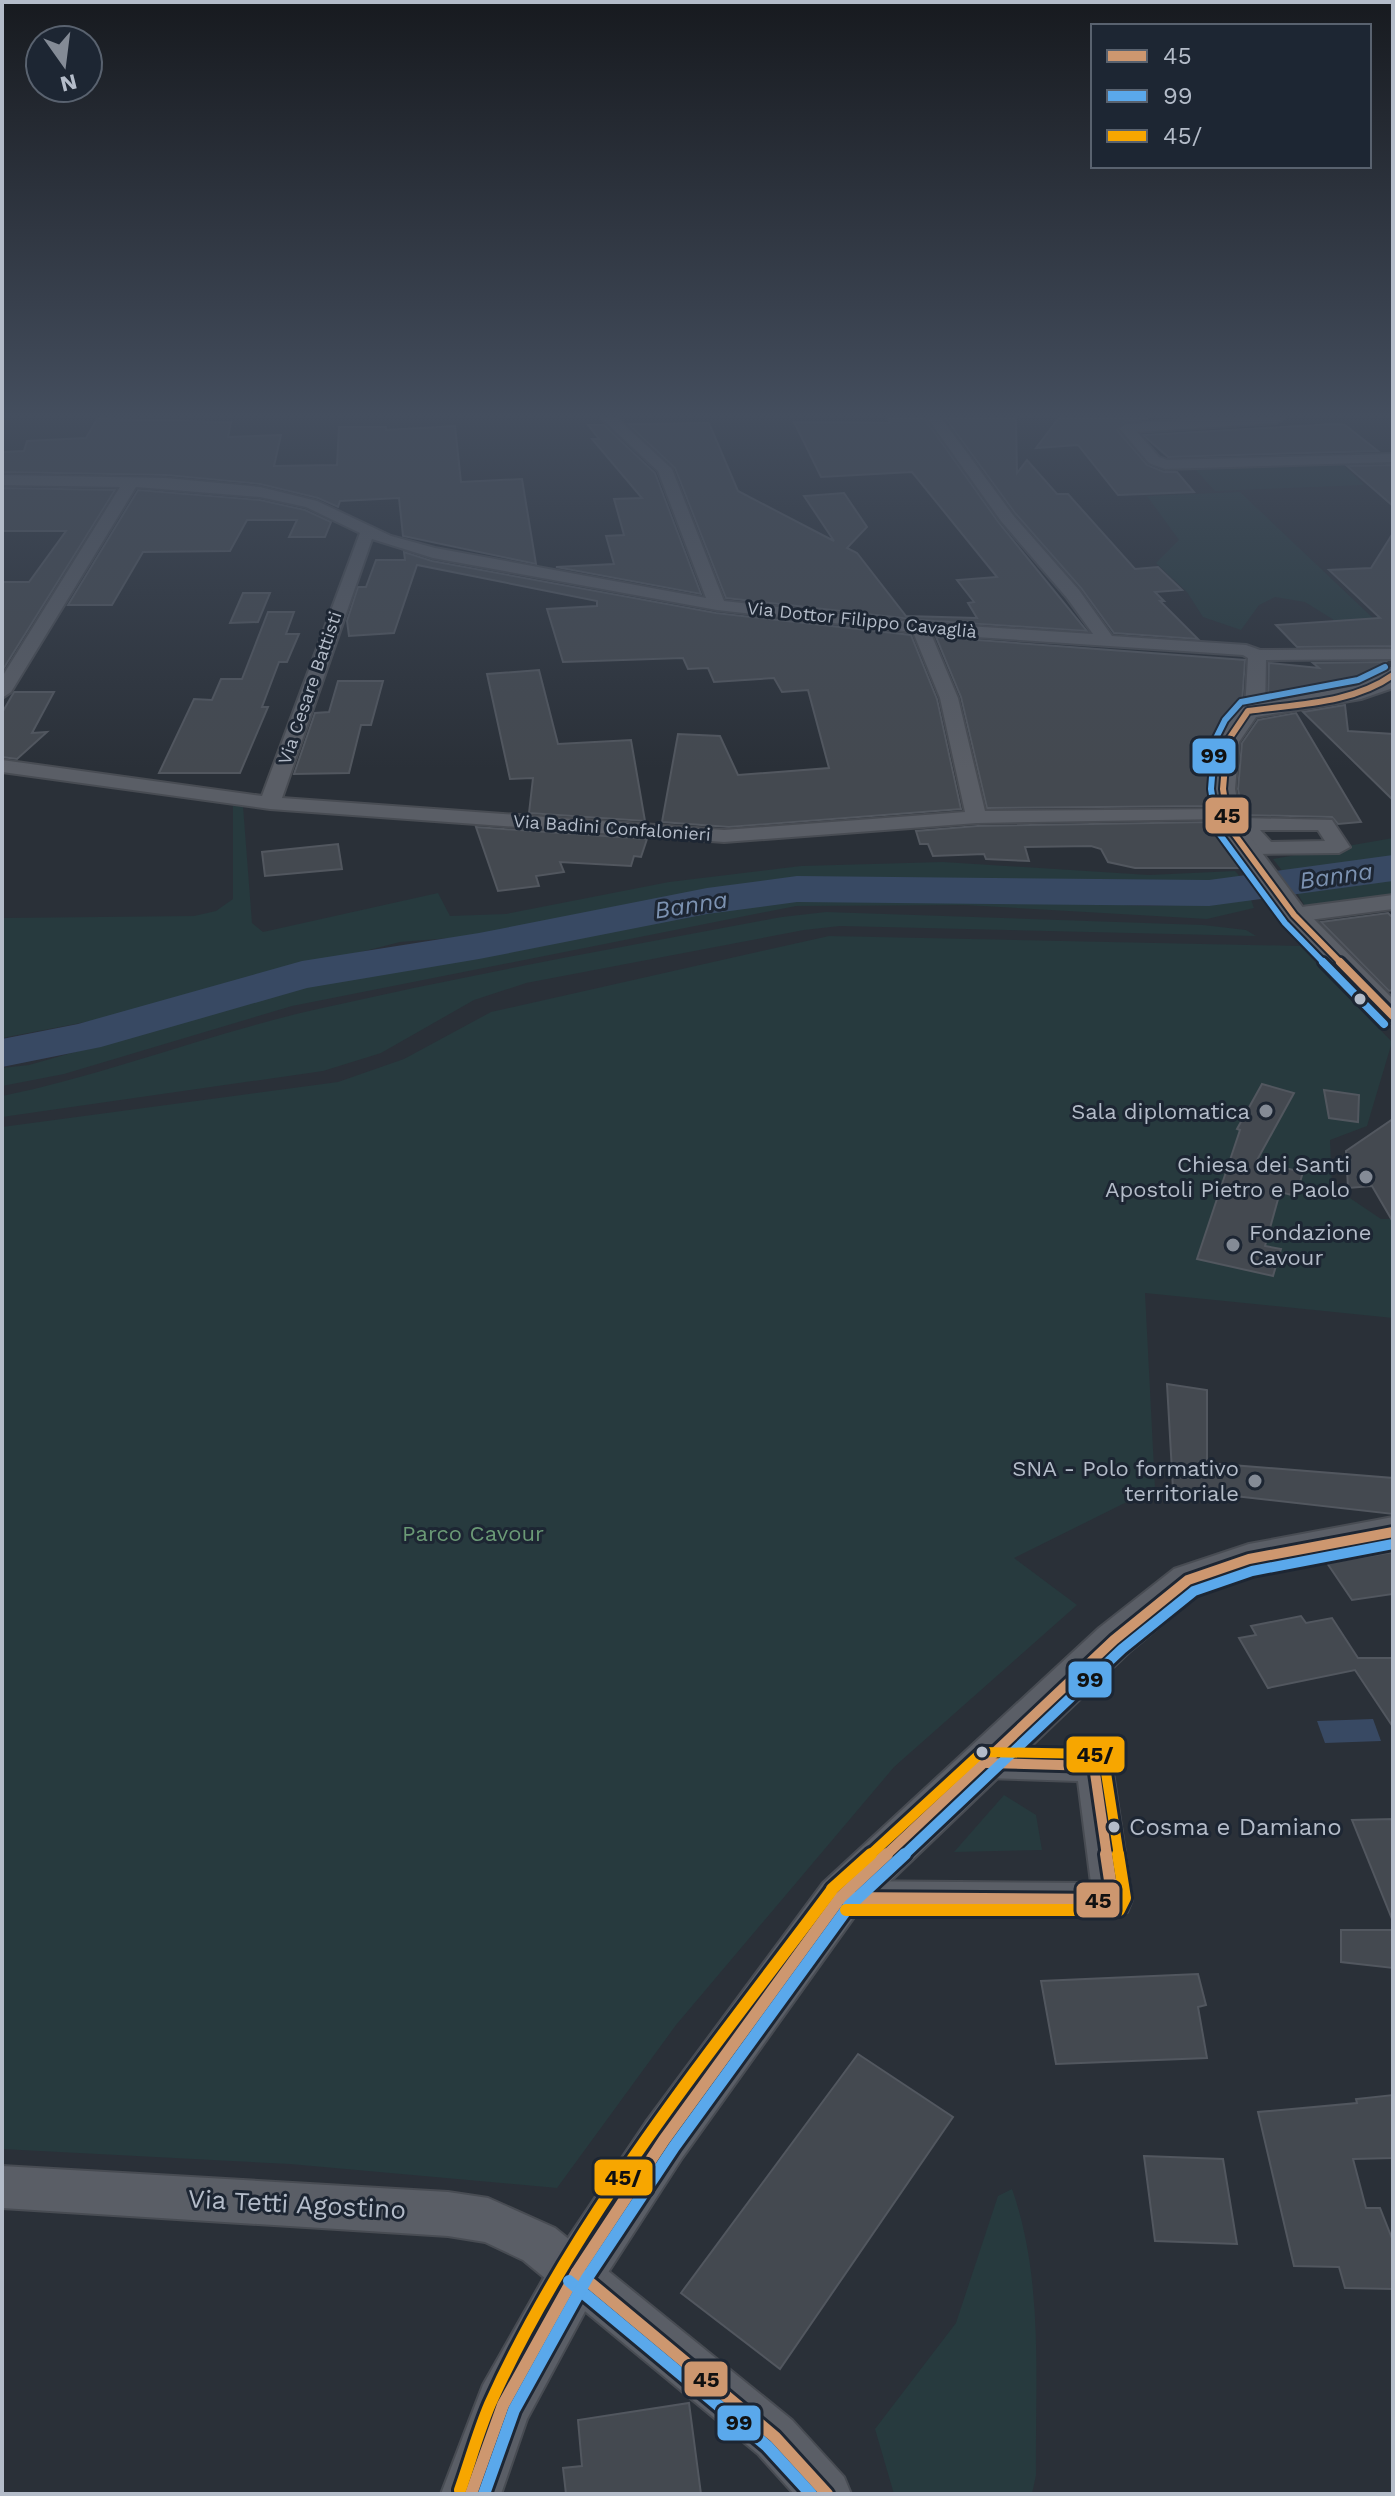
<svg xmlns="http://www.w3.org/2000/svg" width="1395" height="2496" viewBox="0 0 1395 2496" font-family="'Work Sans',sans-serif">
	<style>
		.green { fill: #273a3e }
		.water { fill: #384963 }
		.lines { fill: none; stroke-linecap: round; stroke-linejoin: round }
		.river { fill: #384963; fill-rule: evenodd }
		.building { fill: #444950; stroke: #52575f; stroke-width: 2 }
		.minor-casing { stroke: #484c53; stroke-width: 4 }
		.tertiary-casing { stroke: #484c53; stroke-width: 4 }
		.minor { fill: #5a5e66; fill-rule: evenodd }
		.tertiary { fill: #5a5e66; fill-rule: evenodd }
		.bus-1-far3-casing { stroke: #1d2633; stroke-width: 10 }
		.bus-1-far2-casing { stroke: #1d2633; stroke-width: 14 }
		.bus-1-far1-casing { stroke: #1d2633; stroke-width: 16 }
		.bus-1-casing { stroke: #1d2633; stroke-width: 18 }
		.bus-2-far3-casing { stroke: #1d2633; stroke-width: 10 }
		.bus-2-far2-casing { stroke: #1d2633; stroke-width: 14 }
		.bus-2-far1-casing { stroke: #1d2633; stroke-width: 16 }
		.bus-2-casing { stroke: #1d2633; stroke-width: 18 }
		.bus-3-far1-casing { stroke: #1d2633; stroke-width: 16 }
		.bus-3-casing { stroke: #1d2633; stroke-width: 18 }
		.bus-1-far3 { stroke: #cd976f; stroke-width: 6 }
		.bus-1-far2 { stroke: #cd976f; stroke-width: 8 }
		.bus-1-far1 { stroke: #cd976f; stroke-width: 10 }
		.bus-1 { stroke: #cd976f; stroke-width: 12 }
		.bus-2-far3 { stroke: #5aa8eb; stroke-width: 6 }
		.bus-2-far2 { stroke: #5aa8eb; stroke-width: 8 }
		.bus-2-far1 { stroke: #5aa8eb; stroke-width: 10 }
		.bus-2 { stroke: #5aa8eb; stroke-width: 12 }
		.bus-3-far1 { stroke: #f7a600; stroke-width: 10 }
		.bus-3 { stroke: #f7a600; stroke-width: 12 }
		.bus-dot { fill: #b4bcc9; stroke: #1d2633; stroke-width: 3 }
		.poi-dot { fill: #848b96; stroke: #1d2633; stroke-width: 3 }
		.labels { text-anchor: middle; stroke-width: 6; stroke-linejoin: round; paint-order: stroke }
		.far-street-label { font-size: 18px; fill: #b4bcc9; stroke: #1d2633 }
		.poi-label { font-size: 22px; fill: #b4bcc9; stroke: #1d2633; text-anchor: end }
		.park-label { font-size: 22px; fill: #6b9a76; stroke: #1d2633 }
		.water-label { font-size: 24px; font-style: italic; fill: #7c92b1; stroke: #1d2633 }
		.near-bus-label { font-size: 24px; fill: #b4bcc9; stroke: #1d2633; text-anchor: start }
		.near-street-label { font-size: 26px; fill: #b4bcc9; stroke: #1d2633 }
		.line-badge { stroke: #1d2633; stroke-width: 3 }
		.pale-badge-label { font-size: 22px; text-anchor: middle; font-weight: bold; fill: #111 }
	</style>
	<rect width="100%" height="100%" fill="#2a3038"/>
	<g class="green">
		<path d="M1341,463l23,22 -149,6 -20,-22z"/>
		<path d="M1240,492l137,130 -35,3 -37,-23 -30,-5 -16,8 -18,25 -38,-13 -16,-25 -31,-29 23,-23 -32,-44z"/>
		<path d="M233,805l10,1 9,117 11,9 175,-39 12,23 56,-2 163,-32 132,-16 142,-4 206,13 86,-4 9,10 -51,8 -112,-1 -211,-8 -153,12 -203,41 -114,9 -309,79 -89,17v-120l192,-2 22,-5 17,-12z"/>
		<path d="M1393,838l-2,19 -107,16 -11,-14z"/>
		<path d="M1393,874v22l-78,13 -10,-3 -9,-15z"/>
		<path d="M1249,894l5,14 -47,11 -242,-14 -169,1 -504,100 -228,68 -62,12v-18l27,-3 315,-89 420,-76 142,-4 241,10 66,-2z"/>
		<path d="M826,912l377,13 43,5 10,6 -416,-10 -36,4 -278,53 -52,17 -93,53 -58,18 -321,46v-21c107,-22 209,-63 316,-87 153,-35 309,-63 464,-92z"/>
		<path d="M829,936l471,10 92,96 -25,84 -37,14 2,46 49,33h12v99l-248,-25 10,195 -141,70 63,47 -183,162 -218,258 -119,163 -267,-24 -288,-15v-1022l336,-45 66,-23 87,-47z"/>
		<path d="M1004,1795l32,20 6,35 -88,2z"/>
		<path d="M1012,2189c32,91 23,191 24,286l-4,19h-138l-19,-65 81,-106 42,-127z"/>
	</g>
	<path class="water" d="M1373,1719l8,22 -56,2 -8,-22z"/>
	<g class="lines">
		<path class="river" d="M1393,855v26l-184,25 -412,-4 -90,12 -228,45 -172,29 -206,59 -99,20v-28l76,-15 224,-63 177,-28 228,-45 90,-12 412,4z"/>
	</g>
	<g class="building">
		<path d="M97,419l134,3 -3,15 53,-2 -7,31 63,-1 2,-38h47v3l69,-4 6,56 61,-3 14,85 -133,-28 -4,-38 -59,3 -2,6 -20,-9 -58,-14 -94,-9 -164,-3v-20l22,-1 3,-10 59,-3z"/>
		<path d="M888,419h37l74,104 88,108 -167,-11 -194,-22 -51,-130 -47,-44 81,-1 29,68 96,50 -30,-45 40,-3 23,34 -20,21 10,5 49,63 71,2 -9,-15 6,-1 -17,-22 40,-3 -85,-105 -91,5 -27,-55 96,1z"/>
		<path d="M946,419h70l1,54 10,-13 30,34h11l67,75 23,-2 24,23 -27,2 9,9h-4l38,38 -84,-6 -33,-45 -66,-75z"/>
		<path d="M1058,419h90l-23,2 -8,9 30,35 17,7h13l17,20 -76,3 -40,-50 -42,3z"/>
		<path d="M1335,424l10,1 33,26 -210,6 -25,-22z"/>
		<path d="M588,425h16l51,48 46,121 -145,-27 58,-3 -8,-28 18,-1 -10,-36 28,-1 -50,-59h7z"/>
		<path d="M1393,465v41l-46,-40z"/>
		<path d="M2,488l113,2 -113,181v-89h27l37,-51h-64z"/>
		<path d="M138,490l122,10 45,10 26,12 -6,15h-36l8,-17h-50l-17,31 -87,1 -31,53h-44z"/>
		<path d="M1393,533v113l-96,1 -21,-22 104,-7 -51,-48 42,-2z"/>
		<path d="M404,552l28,9 284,52 195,22 26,64 24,110 -232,18 -67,-5 16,-88 42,2 18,39 91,-7 -21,-78 -26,2 -8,-14 -60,4 -6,-14 -20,1 -5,-11 -120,4 -16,-53 50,-3v-5l-180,-36 -23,68 -45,3 -2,-15 11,-34h8l10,-27h29z"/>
		<path d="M243,593h27l-12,29 -28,1z"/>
		<path d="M268,612h26l-8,22h13l-12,28h-8l-17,45h6l-28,66h-81l35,-74 18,1 9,-21h21z"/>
		<path d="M936,637l309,23 -3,43 -30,39 -2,64 -223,2 -26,-111z"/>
		<path d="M1386,662l-7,10 -24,11 -87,15 1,-35 50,5 -6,-5z"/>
		<path d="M539,670l19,74 73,-4 14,81 -116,-8 4,-35 -23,1 -23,-105z"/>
		<path d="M338,681h45l-12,44h-10l-12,48 -55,1 21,-61 14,-1z"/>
		<path d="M14,692h40l-22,41 15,-1 -30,27 -15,-2v-44z"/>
		<path d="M1345,705l3,26 45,3v66l-90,-88z"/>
		<path d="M1296,713l65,109 -23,2 -6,-7 -89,-2 -5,-26 4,-46 16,-23z"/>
		<path d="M1212,822l28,46h-105l-27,-6 -7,-13 -10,-3 -66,1 4,14 -43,-2 -2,-5 -51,2 -5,-12h-8l-4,-13 61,-5z"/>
		<path d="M476,827l171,12 -6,18 -7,-1 -3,10 -71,-4 4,10 -28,4 3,10 -41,5z"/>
		<path d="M338,844l4,25 -77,7 -3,-24z"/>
		<path d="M1388,913l5,5v72l-4,1 -68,-69z"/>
		<path d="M1262,1084l32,9 -38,69 47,10 -7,24 -16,-4 -15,54 16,3 -8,27 -76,-17 43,-129 -3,-1z"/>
		<path d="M1324,1090l35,5 -1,27 -29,-4z"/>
		<path d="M1393,1119v103l-21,-36 -24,2 -2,-37z"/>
		<path d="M1167,1384l40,6v73l186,15v36l-220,-25z"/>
		<path d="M1393,1552v42l-41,6 -25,-37z"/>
		<path d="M1301,1616l5,7 26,-5 26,40h35v69l-38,-57 -87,18 -29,-50 17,-3 -5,-9z"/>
		<path d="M1393,1819v100h-1l-40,-99z"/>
		<path d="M1341,1930h52v38l-52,-6z"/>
		<path d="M1198,1974l8,31 -8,2 9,51 -151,6 -15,-83z"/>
		<path d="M858,2054l95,63 -173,252 -99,-76z"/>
		<path d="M1393,2095v63l-40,1 13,49h14l13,33v48l-48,-1 -6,-21 -45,-1 -36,-154 99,-9 -1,-4z"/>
		<path d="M1144,2156l79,3 14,85 -82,-3z"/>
		<path d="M689,2403l12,91h-135l-3,-26 19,-2 -4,-46z"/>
	</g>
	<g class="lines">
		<g class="minor-casing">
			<g id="minor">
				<path d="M602,419h16l54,50 52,132 196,22 173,11 -26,-36 -66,-77 -73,-102h14l71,96 66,75 33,46 134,9 14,5 133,-1v10l-127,1 -1,49 -10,6 -10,-6 3,-51 -5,-3 -312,-21 27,64 27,113 246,-2 3,4 -3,4 -7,2 -247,4 -253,19 -454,-33 -268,-37v-12l260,36 98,-263 -54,-26 -46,-10 -124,-10 -125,205 -9,6v-21l118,-190 -118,-2v-10l164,3 94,9 57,14 74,35 44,12 271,50 -48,-127zM372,539l61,19 284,52 196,22 27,66 25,114 -241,18 -442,-32z"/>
				<path d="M1199,419h84l-7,4 -139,9 22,25 8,3 226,-6v8l-228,7 -16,-6 -30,-35 7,-4z"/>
				<path d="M1244,818l88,2 18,27 -11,6 -82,1 -23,-30zM1260,830h58l7,11 -54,1z"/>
				<path d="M1393,895v14l-99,13 -11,-7 11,-7z"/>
				<path d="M987,1748l107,3 13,4 5,11 20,134 -5,12 -14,5 -273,-2 -14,-5 -5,-12 5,-12 14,-5 251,2 -13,-102 -91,-3 -13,-4 -5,-11 5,-11z"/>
				<path d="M2,2166l446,26 40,6 67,30 237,192 52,57 7,17h-57l-36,-40 -235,-194 -38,-18 -37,-6 -446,-28z"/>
			</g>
		</g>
		<g class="tertiary-casing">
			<g id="tertiary">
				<path d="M1393,668v20l-32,11 -105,18 -17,25 -4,47 7,37 62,83 89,90v26l-10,-3 -99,-101 -68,-94 -5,-38 4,-47 25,-36 116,-20z"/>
				<path d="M1393,1517v30l-140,26 -51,18 -73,61 -272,261 -175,245 -86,133 -69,128 -26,75h-60l42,-109 75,-132 88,-131 177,-239 276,-255 75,-59 75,-25z"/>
			</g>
		</g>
		<use href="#minor" class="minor"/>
		<use href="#tertiary" class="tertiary"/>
		<g class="bus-1-far3-casing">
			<path id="bus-1-far3" d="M1342,964l-48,-49 -65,-88 -6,-38 4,-47 21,-31c48,-7 104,-7 145,-36"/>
		</g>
		<g class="bus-1-far2-casing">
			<path id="bus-1-far2" d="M1340,962l53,54"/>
		</g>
		<g class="bus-1-far1-casing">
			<g id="bus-1-far1">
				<path d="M987,1763l107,3 13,90"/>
				<path d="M885,1856l229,-216 74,-60 61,-21 144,-27"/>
			</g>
		</g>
		<g class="bus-1-casing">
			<g id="bus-1">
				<path d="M840,1898l273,2 -7,-46"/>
				<path d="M577,2272l198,165 52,57"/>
				<path d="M471,2494l32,-89 74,-133 87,-132 176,-242 47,-44"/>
			</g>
		</g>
		<g class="bus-2-far3-casing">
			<path id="bus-2-far3" d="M1325,964l-40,-41 -67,-91 -7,-43 4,-49 10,-20 16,-18 117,-22 27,-13"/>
		</g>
		<g class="bus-2-far2-casing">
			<path id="bus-2-far2" d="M1323,962l61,62"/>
		</g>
		<g class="bus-2-far1-casing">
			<path id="bus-2-far1" d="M903,1856l219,-207 72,-58 58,-20 141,-27"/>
		</g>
		<g class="bus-2-casing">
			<g id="bus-2">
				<path d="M569,2281l198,165 44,48"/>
				<path d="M484,2494l30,-84 73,-132 87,-131 175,-241 56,-52"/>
			</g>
		</g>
		<g class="bus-3-far1-casing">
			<path id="bus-3-far1" d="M869,1856l113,-104 112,2 10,6 15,96"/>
		</g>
		<g class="bus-3-casing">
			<g id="bus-3">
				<path d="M832,1889l39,-35"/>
				<path d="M846,1910h273l6,-12 -7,-44"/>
				<path d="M460,2490c10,-28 18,-58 30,-86 83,-184 221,-352 341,-513"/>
			</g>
		</g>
		<use href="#bus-1-far3" class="bus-1-far3"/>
		<use href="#bus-1-far2" class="bus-1-far2"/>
		<use href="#bus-1-far1" class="bus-1-far1"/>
		<use href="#bus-1" class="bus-1"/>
		<use href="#bus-2-far3" class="bus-2-far3"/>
		<use href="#bus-2-far2" class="bus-2-far2"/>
		<use href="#bus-2-far1" class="bus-2-far1"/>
		<use href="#bus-2" class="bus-2"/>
		<use href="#bus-3-far1" class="bus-3-far1"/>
		<use href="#bus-3" class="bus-3"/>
	</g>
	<linearGradient id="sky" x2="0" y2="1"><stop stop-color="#171a1f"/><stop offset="0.54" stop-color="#444e5e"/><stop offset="1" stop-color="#444e5e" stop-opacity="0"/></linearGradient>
	<rect width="1395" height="769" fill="url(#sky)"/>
	<g class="bus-dot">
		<circle cx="1360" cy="999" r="7"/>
		<circle cx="982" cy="1752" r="7"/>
		<circle cx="1114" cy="1827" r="7"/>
	</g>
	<g class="poi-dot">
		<circle cx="1266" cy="1111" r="8"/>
		<circle cx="1366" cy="1177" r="8"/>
		<circle cx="1233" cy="1245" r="8"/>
		<circle cx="1255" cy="1481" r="8"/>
	</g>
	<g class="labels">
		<g class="far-street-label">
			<text transform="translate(862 620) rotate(6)" y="6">Via Dottor Filippo Cavaglià</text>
			<text transform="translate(310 688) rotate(-71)" y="6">Via Cesare Battisti</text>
			<text transform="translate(612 828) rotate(4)" y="6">Via Badini Confalonieri</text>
		</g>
		<g class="poi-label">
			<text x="1250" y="1119">Sala diplomatica</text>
			<text x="1350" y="1172">Chiesa dei Santi<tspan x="1350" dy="25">Apostoli Pietro e Paolo</tspan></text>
			<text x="1249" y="1240" text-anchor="start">Fondazione<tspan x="1249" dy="25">Cavour</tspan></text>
			<text x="1239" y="1476">SNA - Polo formativo<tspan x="1239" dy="25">territoriale</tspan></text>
		</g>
		<g class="park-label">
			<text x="473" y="1541">Parco Cavour</text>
		</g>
		<g class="water-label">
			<text transform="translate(1336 876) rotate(-8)" y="8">Banna</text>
			<text transform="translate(691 905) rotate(-9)" y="8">Banna</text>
		</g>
		<g class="near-bus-label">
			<text x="1129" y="1835">Cosma e Damiano</text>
		</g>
		<g class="near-street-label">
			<text transform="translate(297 2204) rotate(3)" y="9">Via Tetti Agostino</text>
		</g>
	</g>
	<g class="line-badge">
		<rect x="1191" y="737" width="46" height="38" rx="8" fill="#5aa8eb"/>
		<rect x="1204" y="796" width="46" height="39" rx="8" fill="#cd976f"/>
		<rect x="1067" y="1660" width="46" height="39" rx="8" fill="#5aa8eb"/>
		<rect x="1065" y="1735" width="61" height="39" rx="8" fill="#f7a600"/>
		<rect x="1075" y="1881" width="46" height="38" rx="8" fill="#cd976f"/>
		<rect x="593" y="2158" width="61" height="39" rx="8" fill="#f7a600"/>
		<rect x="683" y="2360" width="46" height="38" rx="8" fill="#cd976f"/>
		<rect x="716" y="2404" width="46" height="38" rx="8" fill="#5aa8eb"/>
	</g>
	<g class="pale-badge-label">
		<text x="1214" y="763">99</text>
		<text x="1227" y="823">45</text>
		<text x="1090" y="1687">99</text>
		<text x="1095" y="1762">45/</text>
		<text x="1098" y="1908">45</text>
		<text x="623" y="2185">45/</text>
		<text x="706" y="2387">45</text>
		<text x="739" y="2430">99</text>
	</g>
	<rect width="1395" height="2496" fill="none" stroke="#b4bcc9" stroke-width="8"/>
	<rect x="1091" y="24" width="280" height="144" fill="#1d2633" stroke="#59626f" stroke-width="2"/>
	<rect x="1107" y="50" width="40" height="12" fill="#cd976f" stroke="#59626f" stroke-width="2"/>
	<text x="1163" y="64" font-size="24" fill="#b4bcc9">45</text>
	<rect x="1107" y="90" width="40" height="12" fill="#5aa8eb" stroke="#59626f" stroke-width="2"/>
	<text x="1163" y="104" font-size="24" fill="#b4bcc9">99</text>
	<rect x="1107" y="130" width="40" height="12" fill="#f7a600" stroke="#59626f" stroke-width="2"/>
	<text x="1163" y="144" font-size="24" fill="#b4bcc9">45/</text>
	<g transform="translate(64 64) rotate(166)"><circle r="38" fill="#1d2633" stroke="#59626f" stroke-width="2"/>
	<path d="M0-6L14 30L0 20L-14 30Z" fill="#848b96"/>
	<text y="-12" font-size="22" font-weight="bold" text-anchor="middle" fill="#b4bcc9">N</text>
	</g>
</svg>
